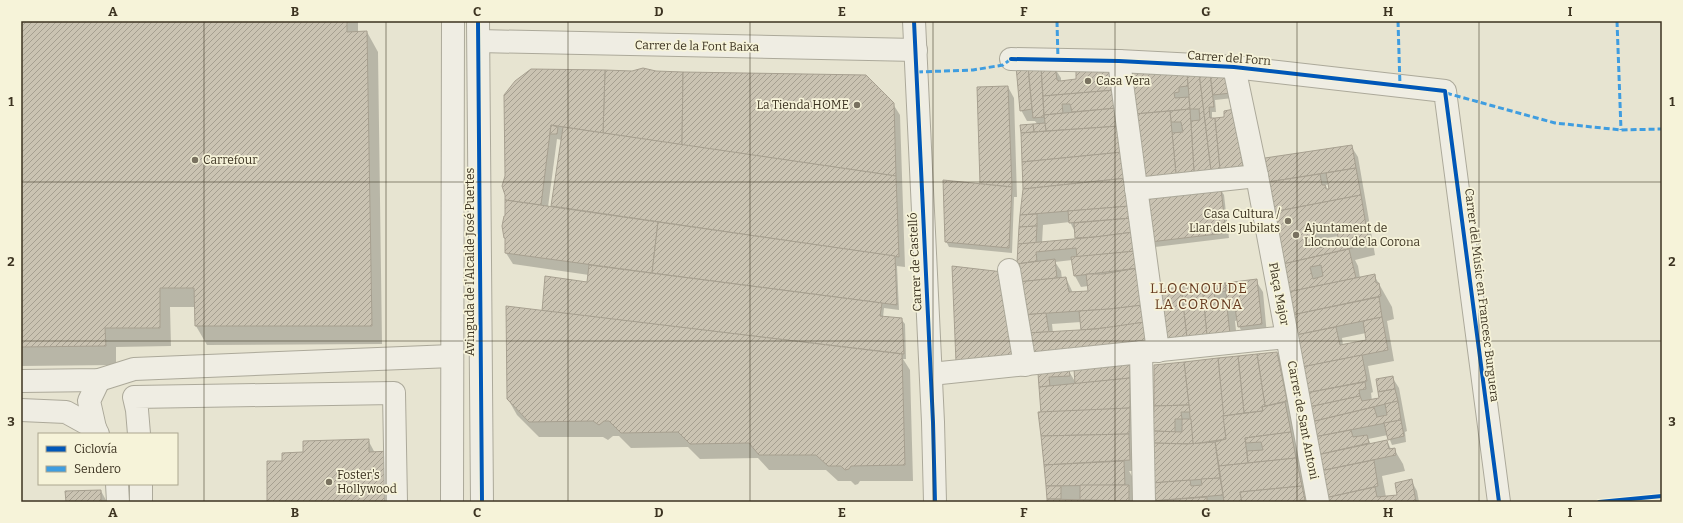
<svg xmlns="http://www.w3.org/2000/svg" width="1683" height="523" viewBox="0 0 1683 523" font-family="Bitter,serif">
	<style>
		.shadow { fill: #0003; fill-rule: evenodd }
		.building { fill: url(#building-hatch); stroke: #a7a090; fill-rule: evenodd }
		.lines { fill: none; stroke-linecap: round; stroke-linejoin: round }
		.minor-casing { stroke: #aca99a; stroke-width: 24 }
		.path { stroke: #c8c5b9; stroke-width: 2.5; stroke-dasharray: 3 2; stroke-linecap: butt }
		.minor { stroke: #efede3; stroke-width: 22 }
		.quiet { stroke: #3f9de0; stroke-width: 3; stroke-dasharray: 6 3; stroke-linecap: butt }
		.cycleway-casing { stroke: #f6f3d9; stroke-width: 6 }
		.cycleway { stroke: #0057b8; stroke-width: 4 }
		.grid { fill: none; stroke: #3c3321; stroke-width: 1; stroke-opacity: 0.55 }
		.poi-dot { fill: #78715f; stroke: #f6f3d9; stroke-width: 1.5 }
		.labels { text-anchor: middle; stroke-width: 3.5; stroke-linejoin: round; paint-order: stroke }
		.street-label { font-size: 12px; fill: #3c3321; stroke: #f6f3d9 }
		.poi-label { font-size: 12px; fill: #3c3321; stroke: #f6f3d9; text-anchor: start }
		.quarter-label { font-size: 14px; letter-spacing: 1px; fill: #683c21; stroke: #f6f3d9 }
		.neatline { fill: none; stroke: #3c3321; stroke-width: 1.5 }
		.grid-label { font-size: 13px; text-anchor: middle; font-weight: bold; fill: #3c3321 }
	</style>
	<defs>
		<pattern id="building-hatch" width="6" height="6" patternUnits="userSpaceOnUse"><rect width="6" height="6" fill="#cac3b2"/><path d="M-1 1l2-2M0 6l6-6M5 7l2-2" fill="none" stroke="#a59f90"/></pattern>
	</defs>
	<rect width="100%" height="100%" fill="#e7e4d1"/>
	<g class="shadow">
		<path d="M21,21h337v12l9,-1 11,20 4,292 -175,1 -11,-19v-19h-26l1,39 -55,1v18l-95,1z"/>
		<path d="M1017,67h37l7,11v4l16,-2 34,-12 40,263 -111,38 -20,-54 -2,-58 6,-68 -3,-63 17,-1 -3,-4h-8l-6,-11zM1070,222l6,12v5l-34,4 1,-18zM1072,260l3,16 6,11 7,-1 1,6 -16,1 -7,-15 -4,1 -1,-8 -6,-9zM1081,322l1,9 -29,2 -1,-9z"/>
		<path d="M1131,69l92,5 10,24 -18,2 1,12h-4v7l13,-1 8,-7 15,66h-104z"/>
		<path d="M532,70l124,2 237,32 7,11 5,152 -8,-1 2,44 -15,-2 -1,9 18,2 4,5 1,35h-3l7,11 3,111h-53l-2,3 -3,1 -4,-4h-13l-12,-11h-57l-11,-12 -58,1 -12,-12 -57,1 -12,-12h-6l-5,4 -5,-3h-64l-22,-22 -9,-16 35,-87 44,-29 2,-8 -76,-11 -7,-11v-77l5,-88 8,-10zM557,139l5,1 -10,68 -4,-1z"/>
		<path d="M1008,87l6,11 3,99h-3l-2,56 -63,-6 -3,-6 36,-56z"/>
		<path d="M1351,146l7,11 17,98 -20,5 3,6 2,12 14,-3 18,32 2,12 -7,2 7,40 -26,5 5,26 -2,1 1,8 9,-2 11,-22 7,11 8,43 -2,1 1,10 -14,3 -4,-10 -20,4 3,5 16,-3 4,8h3l9,15 2,7 -23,5 4,21 12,-1 13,-16 6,11 2,11h-92l-61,-343zM1329,184l1,6h-3l-1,-5zM1339,236l2,9 -20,3 -1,-9zM1366,333l1,7 -24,5 -1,-7z"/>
		<path d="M1221,190l3,5 5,43 -74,9 -4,-6z"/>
		<path d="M1256,281l7,11 4,43 -22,3 -6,-12 -1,-6 -3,1 3,28 -79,-58z"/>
		<path d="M1277,353l11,19 20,130h-154l1,-136zM1261,371l5,36h-2l-5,-35z"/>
		<path d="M1130,364l6,11v96h-7l8,14 1,17h-90l-9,-88h3l-3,-40 29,-4 8,13z"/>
		<path d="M368,440l7,13 -107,49 15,-40 21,-9z"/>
		<path d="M101,491l6,11h-40z"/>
	</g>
	<g class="building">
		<path d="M21,21h326v11l20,-1 5,295h-177l-1,-38h-34v40h-55l1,18 -85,1z"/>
		<path d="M1016,66h12l4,43 -12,2z"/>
		<path d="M1028,66h13l3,51 -11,1z"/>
		<path d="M1041,66h14l2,14 3,1 16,-2v-12h36l3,23 -72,6z"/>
		<path d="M643,68l13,3 27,1 -1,73 -79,-12 2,-63 27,1z"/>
		<path d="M1130,68l57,4 1,14 -9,1v5l-5,1 1,5 14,-1 1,12 -55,5z"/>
		<path d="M531,69l74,1 -2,63 -52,-8 -10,80 -36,-5v-5l-3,-9 3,-10 -1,-81 11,-14z"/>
		<path d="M683,72l183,3 28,28 2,73 -214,-31z"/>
		<path d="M1187,72h12l12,98 -17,2 -3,-51 9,-1 -1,-11h-9z"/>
		<path d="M1199,72l11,1 4,34h-5l1,11h5l5,51 -9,1z"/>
		<path d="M1210,73h13l5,6 3,14 -18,2z"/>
		<path d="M1008,86l4,101 -32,-3 -3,-97z"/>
		<path d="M1115,90l2,18 -45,4 -2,-8h-8l1,9 -19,2 -1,-19z"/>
		<path d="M1117,108l3,18 -74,5 -2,-16z"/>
		<path d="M1190,109l4,63 -18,2 -4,-41 11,-1 -2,-10h-10l-1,-11z"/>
		<path d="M1234,109l9,57 -23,3 -5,-51 9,-1v-6z"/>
		<path d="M1170,111l6,63 -33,3 -8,-63z"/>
		<path d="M1045,123l1,8 -12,1 -1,-8z"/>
		<path d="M1033,124l1,8 -13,1 -1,-8z"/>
		<path d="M551,125l7,2 -1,7h-7z"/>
		<path d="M1120,126l3,26 -101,10 -1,-29z"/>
		<path d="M563,127l333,49 3,81 -348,-51z"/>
		<path d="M1352,145l4,23 -88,14 -3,-24z"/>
		<path d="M1123,152l4,26 -104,11 -1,-27z"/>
		<path d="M1356,168l5,27 -88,17 -5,-30 52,-8 2,11h3l1,4h3l-3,-16z"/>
		<path d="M1127,178l3,28 -110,9 3,-26z"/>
		<path d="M943,180l69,7 -3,61 -64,-6z"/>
		<path d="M1221,189l5,44 -76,9 -4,-44z"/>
		<path d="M1361,195l8,49 -86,20 -10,-52zM1336,224l3,20 -21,4 -4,-20z"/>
		<path d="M505,200l153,22 -6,51 -147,-20v-15h-1l-2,-12 2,-10h1z"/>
		<path d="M1130,206l2,12 -63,5 -1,-12z"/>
		<path d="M1037,214v12l-18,1 1,-12z"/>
		<path d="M1132,218l2,14 -39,5 -20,1 -1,-15z"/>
		<path d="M658,222l237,34 2,49 -245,-32z"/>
		<path d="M1037,226l-1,17 -18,1 1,-17z"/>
		<path d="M1134,232l2,19 -59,6 -1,-9 -40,4 1,9 -20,3 1,-20 77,-7z"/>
		<path d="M1349,249l7,29 -68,14 -5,-28zM1321,265l2,11 -10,3 -3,-12z"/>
		<path d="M1136,251l2,17 -64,8 -3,-19z"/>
		<path d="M1055,259l2,19 -39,4 -1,-18z"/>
		<path d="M589,265l293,38 -2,13 22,2 2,36 -362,-43 3,-35 42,6z"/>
		<path d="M952,266l51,6 15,84 -62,6z"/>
		<path d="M1138,268l5,37 -33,4 -91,6 -1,-33 48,-5 3,15 19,-1 -2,-17h17z"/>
		<path d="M1375,274l1,9h3l2,13 -89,19 -4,-23z"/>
		<path d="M1257,279l5,45 -24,3 -3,-19 -7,2 -3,-27z"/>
		<path d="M1225,283l1,8 -12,1 1,8 11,-2 4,36 -23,2 -5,-51z"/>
		<path d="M1202,285l5,51 -20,2 -6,-51z"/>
		<path d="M1181,287l6,51 -23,2 -6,-50z"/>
		<path d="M1379,297l3,20 -86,18 -4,-20z"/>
		<path d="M1143,305l2,17 -30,5 -34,3 -2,-19 31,-2z"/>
		<path d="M506,306l396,48 3,111 -54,1 -2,3 -4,1 -4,-4h-13l-12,-11h-57l-10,-12 -59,1 -12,-12 -57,1 -12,-12h-5l-5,4 -6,-4 -64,1 -22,-23z"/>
		<path d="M1046,313l3,19 -22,1 -3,-18z"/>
		<path d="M1382,317l6,33 -86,17 -6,-32 40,-8 4,18 26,-5 -3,-19z"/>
		<path d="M1145,322l6,19 -121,13 -3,-21 69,-4z"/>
		<path d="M1277,352l10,49 -22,5 -8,-52z"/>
		<path d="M1257,354l8,52 -3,1 1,4 -19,2 -6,-57z"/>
		<path d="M1362,355l5,26 -61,12 -4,-26z"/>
		<path d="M1238,356l6,57 -21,3 -5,-58z"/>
		<path d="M1218,358l8,81 -33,5 -9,-82z"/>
		<path d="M1184,362l5,43 -35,1v-41z"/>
		<path d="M1130,363v15l-55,6 -1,-15z"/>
		<path d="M1069,369l1,7 -21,1 1,9 -11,1 -1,-14z"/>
		<path d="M1393,376l2,13 -17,3 -2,-13z"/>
		<path d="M1130,378v30l-89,5 -2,-26z"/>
		<path d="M1365,382l1,7 -7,1 1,6 -51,11 -3,-14z"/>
		<path d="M1395,389l3,12 -87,21 -2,-15 51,-11 2,5 17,-3 -1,-6z"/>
		<path d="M1398,401l3,19 -87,17 -3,-15 63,-15 3,10 10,-2 -2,-11z"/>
		<path d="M1285,402l6,30 -46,6 3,25 -29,3 -4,-24 11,-3 -3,-23 40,-5 -1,-4z"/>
		<path d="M1189,405l1,7h-9l1,7h-7v13l-22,-1 1,-25z"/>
		<path d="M1130,408l-1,26 -88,2 -3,-24z"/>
		<path d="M1182,419h9l2,25 -40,-1v-12l29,1z"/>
		<path d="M1401,420l3,16 -16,4 -4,-17z"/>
		<path d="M1351,430l2,7 14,-2 2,8 -52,12 -3,-18z"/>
		<path d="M1291,432l5,26 -48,5 -1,-12 16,-1 -2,-8 -15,1 -1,-5z"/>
		<path d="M1129,434l1,26 -86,5 -3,-29z"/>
		<path d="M369,439v13l22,-1v51h-124v-41h15v-8l21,-1v-11z"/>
		<path d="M1387,440l2,9 6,-1 1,7 -76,16 -3,-16z"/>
		<path d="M1215,442l5,36 -68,5 1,-40 34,1z"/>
		<path d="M1296,458l6,28 -62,6 2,10h-18l-5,-36z"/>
		<path d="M1374,460l4,26 -53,12 -5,-27z"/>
		<path d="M1124,461l1,24 -79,1 -2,-21z"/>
		<path d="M1220,478l3,17 -71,6v-18l38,-3 1,6 11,-1 -1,-6z"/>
		<path d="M1412,479l4,23h-90l-1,-4 50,-11 2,10 20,-2 -2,-12z"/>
		<path d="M1080,485h49v16l-49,-1z"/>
		<path d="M1046,486h15v13h-14z"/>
		<path d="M1302,486l3,14 -12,2h-51l-2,-10z"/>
		<path d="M101,490v12h-35l-1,-11z"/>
		<path d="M1207,497v5h-55v-1z"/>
		<path d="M1047,499l82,2v1h-82z"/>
	</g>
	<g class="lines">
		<g class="minor-casing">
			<g id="minor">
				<path d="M478,21l4,481"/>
				<path d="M914,21l19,401 2,80"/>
				<path d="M479,41l437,9"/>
				<path d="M1011,59l108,2 115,6 211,24 54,411"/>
				<path d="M1119,61l39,290"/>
				<path d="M1234,67l23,109 61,326"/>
				<path d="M1136,189l121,-13"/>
				<path d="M1009,270l16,95"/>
				<path d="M1141,352l3,150"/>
				<path d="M931,374l356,-37"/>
				<path d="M21,381l78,-1 35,-11 318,-13"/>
				<path d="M21,410l45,2 29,16 3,6"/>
				<path d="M95,428l-6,-27 10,-21"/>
				<path d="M139,434l-2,-24 -3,-13 260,-4 2,109"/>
				<path d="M117,484l1,18"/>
				<path d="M141,484v18"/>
				<path d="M452,502l1,-481"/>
			</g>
		</g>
		<path class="path" d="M1599,502l63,-6"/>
		<use href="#minor" class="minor"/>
		<g class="quiet">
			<path d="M1057,21l1,39"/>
			<path d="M1398,21l2,65"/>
			<path d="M1617,21l4,109"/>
			<path d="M917,72l56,-2 30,-5 8,-6"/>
			<path d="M1446,93l109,30 66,7 41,-1"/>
		</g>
		<g class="cycleway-casing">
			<g id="cycleway">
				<path d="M478,21l4,481"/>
				<path d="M914,21l19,401 2,80"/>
				<path d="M1011,59l108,2 115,6 211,24 54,411"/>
				<path d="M1599,502l63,-6"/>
			</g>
		</g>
		<use href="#cycleway" class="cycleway"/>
	</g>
	<path class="grid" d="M204,21v481M386,21v481M568,21v481M750,21v481M933,21v481M1115,21v481M1297,21v481M1479,21v481M21,182h1641M21,341h1641"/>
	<g class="poi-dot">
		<circle cx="1088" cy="81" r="4"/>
		<circle cx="857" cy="105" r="4"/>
		<circle cx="195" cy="160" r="4"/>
		<circle cx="1288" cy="221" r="4"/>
		<circle cx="1296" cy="235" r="4"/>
		<circle cx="329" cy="482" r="4"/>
	</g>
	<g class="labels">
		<g class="street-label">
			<text transform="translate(697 46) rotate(1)" y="4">Carrer de la Font Baixa</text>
			<text transform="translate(1229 58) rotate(4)" y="4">Carrer del Forn</text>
			<text transform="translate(470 262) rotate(-90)" y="4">Avinguda de l'Alcalde José Puertes</text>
			<text transform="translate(915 262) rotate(-93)" y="4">Carrer de Castelló</text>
			<text transform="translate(1279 294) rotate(79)" y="4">Plaça Major</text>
			<text transform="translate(1482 295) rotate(83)" y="4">Carrer del Músic en Francesc Burguera</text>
			<text transform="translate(1303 420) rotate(79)" y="4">Carrer de Sant Antoni</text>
		</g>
		<g class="poi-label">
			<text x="1096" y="85">Casa Vera</text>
			<text x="849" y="109" text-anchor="end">La Tienda HOME</text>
			<text x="203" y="164">Carrefour</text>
			<text x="1280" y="218" text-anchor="end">Casa Cultura /<tspan x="1280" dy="14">Llar dels Jubilats</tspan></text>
			<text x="1304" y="232">Ajuntament de<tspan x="1304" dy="14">Llocnou de la Corona</tspan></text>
			<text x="337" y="479">Foster's<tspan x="337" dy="14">Hollywood</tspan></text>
		</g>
		<g class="quarter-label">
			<text x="1199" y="293">LLOCNOU DE<tspan x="1199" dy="16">LA CORONA</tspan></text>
		</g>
	</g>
	<rect width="1683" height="523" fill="none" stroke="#f6f3d9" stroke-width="44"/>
	<rect x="38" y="433" width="140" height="52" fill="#f6f3d9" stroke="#aca68f"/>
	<rect x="46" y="446" width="20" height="6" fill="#0057b8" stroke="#aca68f"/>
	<text x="74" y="453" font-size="12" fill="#3c3321">Ciclovía</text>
	<rect x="46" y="466" width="20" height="6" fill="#3f9de0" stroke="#aca68f"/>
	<text x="74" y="473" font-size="12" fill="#3c3321">Sendero</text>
	<rect x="22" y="22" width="1639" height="479" class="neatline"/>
	<g class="grid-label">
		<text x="113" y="16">A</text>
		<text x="295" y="16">B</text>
		<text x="477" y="16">C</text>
		<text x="659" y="16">D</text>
		<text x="842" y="16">E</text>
		<text x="1024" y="16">F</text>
		<text x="1206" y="16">G</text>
		<text x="1388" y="16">H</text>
		<text x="1570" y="16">I</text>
		<text x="11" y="106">1</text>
		<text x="1672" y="106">1</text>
		<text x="11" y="266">2</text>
		<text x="1672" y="266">2</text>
		<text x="11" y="426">3</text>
		<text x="1672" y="426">3</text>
		<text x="113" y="517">A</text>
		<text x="295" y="517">B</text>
		<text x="477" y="517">C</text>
		<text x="659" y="517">D</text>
		<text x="842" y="517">E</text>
		<text x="1024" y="517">F</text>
		<text x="1206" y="517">G</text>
		<text x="1388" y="517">H</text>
		<text x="1570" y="517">I</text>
	</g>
</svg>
